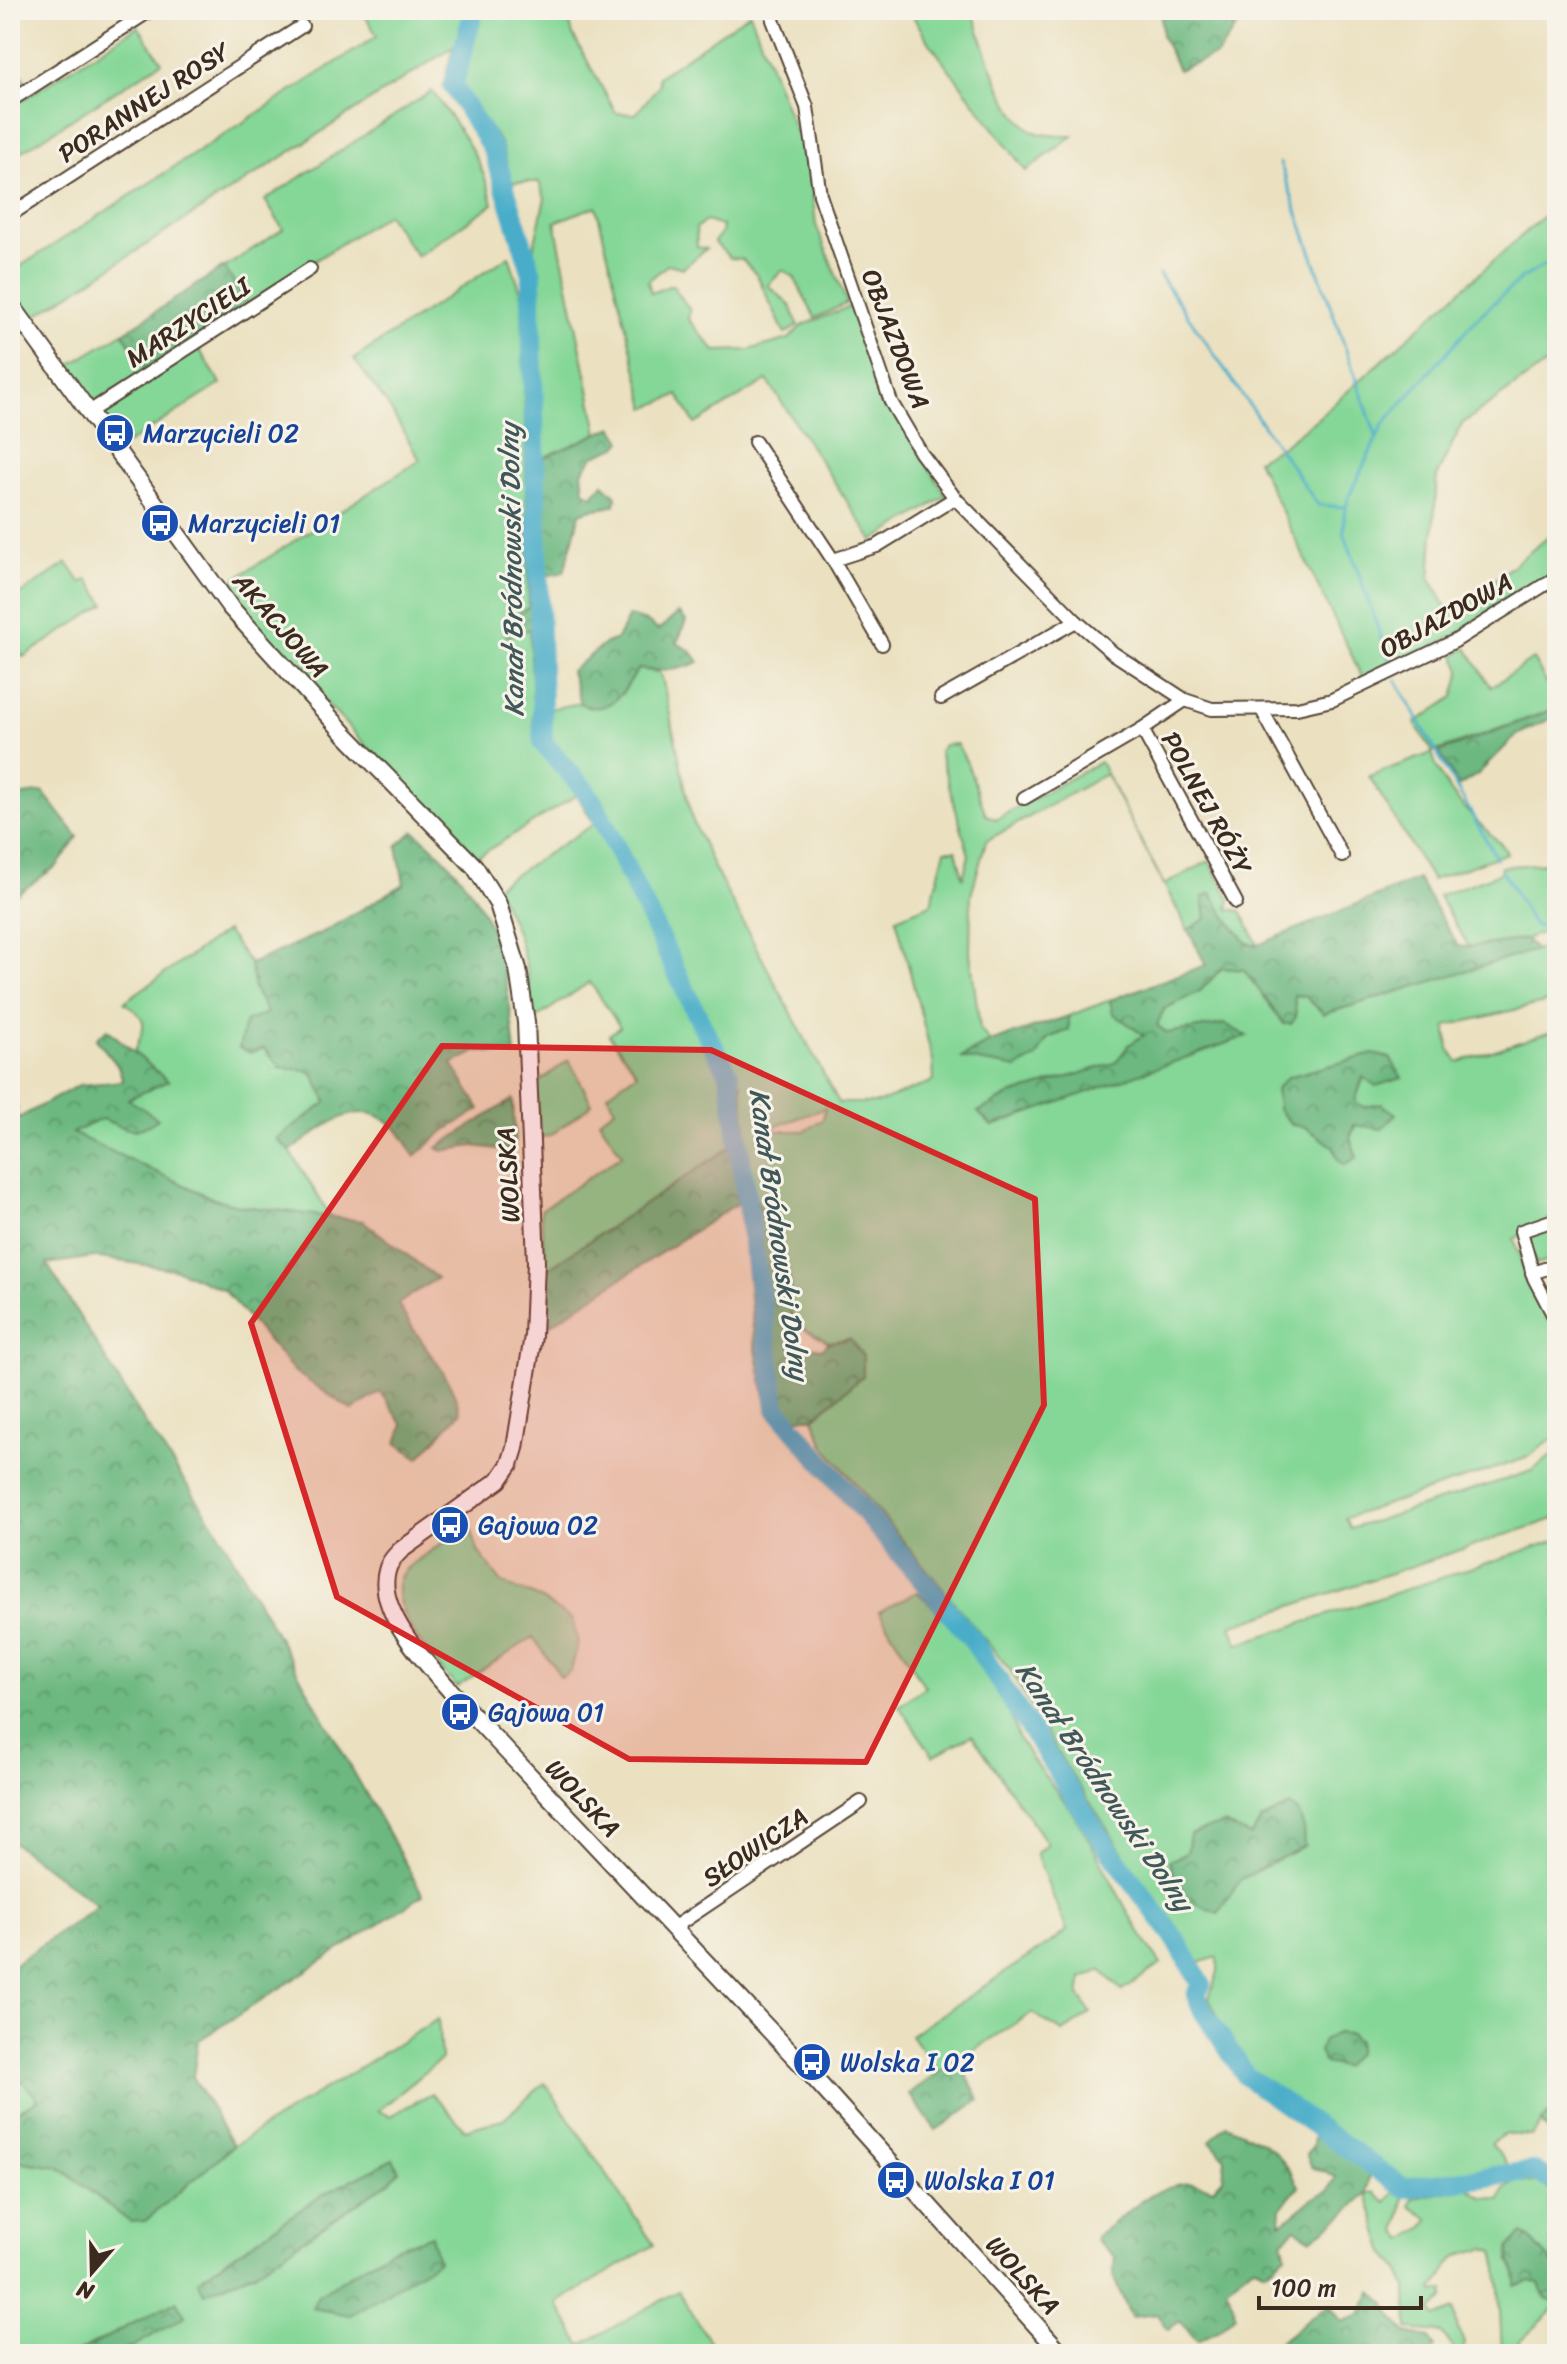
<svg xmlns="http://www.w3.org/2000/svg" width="1567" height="2364" viewBox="0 0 1567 2364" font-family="Sriracha,sans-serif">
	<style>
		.green { fill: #85d797; stroke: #60805a; stroke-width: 2; fill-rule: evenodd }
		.forest { fill: url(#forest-crowns); stroke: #54714f; stroke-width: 2 }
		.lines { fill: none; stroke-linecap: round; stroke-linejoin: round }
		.stream { stroke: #4aadc9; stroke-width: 3 }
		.river { stroke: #4aadc9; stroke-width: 20 }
		.minor-casing { stroke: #554536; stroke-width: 16 }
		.tertiary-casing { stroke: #554536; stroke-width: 20 }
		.minor { stroke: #fff; stroke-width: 12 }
		.tertiary { stroke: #fff; stroke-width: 16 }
		.marked { fill: #d62828; fill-opacity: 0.2; stroke: #d62828; stroke-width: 6; stroke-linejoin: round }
		.labels { text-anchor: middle; stroke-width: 6; stroke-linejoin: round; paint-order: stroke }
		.street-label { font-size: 26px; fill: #3b2a1e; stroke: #f7f3e8 }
		.transit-label { font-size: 26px; fill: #164399; stroke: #f7f3e8; text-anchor: start }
		.water-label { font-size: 28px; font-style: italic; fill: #40585a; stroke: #f7f3e8 }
	</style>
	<defs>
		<pattern id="forest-crowns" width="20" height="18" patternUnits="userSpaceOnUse" patternTransform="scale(2)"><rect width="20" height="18" fill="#6cb880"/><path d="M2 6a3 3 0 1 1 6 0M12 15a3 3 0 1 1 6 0" fill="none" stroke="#5a9668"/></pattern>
	</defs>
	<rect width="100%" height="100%" fill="#f7f3e8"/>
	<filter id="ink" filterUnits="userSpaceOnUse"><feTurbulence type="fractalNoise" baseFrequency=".0125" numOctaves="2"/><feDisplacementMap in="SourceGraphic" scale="16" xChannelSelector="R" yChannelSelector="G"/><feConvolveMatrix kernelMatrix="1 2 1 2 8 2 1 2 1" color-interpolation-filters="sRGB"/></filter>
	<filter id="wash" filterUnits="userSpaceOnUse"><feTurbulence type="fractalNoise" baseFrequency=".006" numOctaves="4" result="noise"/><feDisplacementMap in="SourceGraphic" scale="32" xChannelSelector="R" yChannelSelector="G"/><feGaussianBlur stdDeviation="1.8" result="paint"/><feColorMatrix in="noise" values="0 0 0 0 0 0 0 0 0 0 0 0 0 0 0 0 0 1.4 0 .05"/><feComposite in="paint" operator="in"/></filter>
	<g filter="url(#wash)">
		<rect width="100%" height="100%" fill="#ebe1c1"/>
		<g class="green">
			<path d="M362,10h204l7,25 43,78 20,1 23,-29 -1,-8 92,-64 45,118 11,8 10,86 31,78 -32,15 -21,-41 -11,-7 -15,15 23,21 7,19 -13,9 -28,-59 -15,-16 -12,-1 -16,-16 7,-9 1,-7 -16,-5 -10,7 1,19 9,2 -23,19 -15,-4 -20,17 3,12 21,-8 18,25 -2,9 27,32 34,-1 40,-11 12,-13 55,-22 25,83 65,109 -73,45 -106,-161 -72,44 -17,-29 -32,13 -50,-202 -41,16 43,211 -58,27 -1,-145 -7,-60 13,-57 -6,-16h-27l-11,-38 -42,-60 -16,3 10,-40 -422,272 -21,-31v-15l367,-237z"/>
			<path d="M909,10h63c12,34 30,104 63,122 10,5 27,3 38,4l-47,35 -95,-126z"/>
			<path d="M1229,10h28l-23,20z"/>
			<path d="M138,26l24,36 -152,97v-51z"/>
			<path d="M10,57l16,25 -16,11z"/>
			<path d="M432,91c27,38 50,66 61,113l-76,52 -30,-42 -139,90 -24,-36 59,-39 -18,-29z"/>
			<path d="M1557,204v152l-95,68 -25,51 -7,104 21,36 106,-85v42l-95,60 -65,33 -5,-1 -26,21 -109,-225 25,-14 36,-28z"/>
			<path d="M509,256l13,39 7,312 -26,17 27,5 4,100h15v-20l31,-6 9,5 32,-13 17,-26 20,3 4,5 30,142 22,49 125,235h39l56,-22 -1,-20 -37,-143 35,-14 14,-54h11l7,28 6,-23 -30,-104 5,-6 13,-1 10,19 19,52 10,4 104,-57 64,123 45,-24 21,38 -2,10 13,2 17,34 -11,-2 -21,-26 -23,-19 3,21 -18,11 -82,-156 -120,67 -15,54 -1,58 10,76 10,13 -28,15 74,1 12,-20 21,-8v-14l41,-16 3,13 31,22 -15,10 -14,18 -108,33 -29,16 14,14 254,-90 -21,-12 -58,9 -11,-8 8,-16 36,-18 22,-23 22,2 40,54 12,-7 -2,-22 11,1 19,18 233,-71v57l-111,26 3,23 9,13 99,-32v185l-43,24 23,64 6,-1 14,31v103l-31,22 -181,60 5,11 182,-58 25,-20v67l-326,108 7,18 319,-104v573l-8,1 -18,22 -26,-2 -14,9 18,23 -102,15 -154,-106 -24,-35 -20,-42 9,-26v-15l-21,6 -25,-44 -27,-32 -89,-137 -45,-79 -186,-224 -12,-29 50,-42 -13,-37 -21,3 -25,-13 -15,-18 2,-25 -7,-33 -31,-59 -12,-112 -15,5 9,57 -191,127 -3,-61 81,-55 -23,-35 16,-11 -8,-15 30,-21 -28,-38 11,-8 -30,-45 -58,39c-2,-54 -11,-87 -37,-134l99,-63 -17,-29 -100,62c-26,-29 -56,-54 -83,-82 -59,-62 -117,-123 -170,-189l196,-126 -31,-53 -35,-48zM1373,1054l-18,47 8,6 -13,31 7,19 -20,1 -3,-11 -29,-20zM825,1108l-2,11 -18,12h-42zM1223,1824l28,12 53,10 -63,33 -23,34 -49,-52 18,-8 4,-19z"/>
			<path d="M123,333l23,37 -52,33 -27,-36z"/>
			<path d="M197,346l24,38 -96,61 -26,-36z"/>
			<path d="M67,563l14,20 7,-4 17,25 -82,53 -8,-12h-5v-44z"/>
			<path d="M1467,648l24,39 42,-28 24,43v6l-124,44 -18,-29 39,-26 7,-26 -6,-16z"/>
			<path d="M1432,753c11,40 42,65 71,93l4,7 -75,27 -63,-104z"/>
			<path d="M1554,824l3,2v101l-31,12 -57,8 -31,-51 62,-23 1,-6 54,-5z"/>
			<path d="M226,931l24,33 4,25 13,24 -3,35 16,19 32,5 15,30 -50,37 13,12 41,66 -89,-11 -28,-7 -143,-66 32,-15c25,11 30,19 54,1l-30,-20 40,-18 -33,-28c11,-29 17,-32 -10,-51z"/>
			<path d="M569,1060l23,44 -41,31 -12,3 -3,-54z"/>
			<path d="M1557,1224v34l-21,7 -10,-30z"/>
			<path d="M470,1525l8,26 25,33 32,12 38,24 5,23 -7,28 -10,6 -28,-40 -76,50c-20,-22 -78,-84 -53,-116 9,-10 52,-36 66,-46z"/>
			<path d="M917,1592c38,32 68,78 92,121 5,9 6,20 12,29 16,28 40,51 57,79 29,47 50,99 83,143l-39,27 -21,-21 -19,9 -3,16 12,18 -28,19 -31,-19 -94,60 -27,-38 156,-104 -31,-77 11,-10 -75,-109 -39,21 -34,-50 26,-19 -46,-75z"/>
			<path d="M438,2019l3,40 -63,52 12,5 42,-23 33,37 38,-11 42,-36 109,162 -97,58 24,42 97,-54 40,63h-597l64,-38 -9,-15 -101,53h-65v-194l48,7 72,54h15l88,-75zM393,2159l-3,22 -136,92 -50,19 -5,-13 123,-84z"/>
			<path d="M22,2080l17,20 -29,15v-27z"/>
			<path d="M1517,2181l23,2 17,12v73l-27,-30 -21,22 8,13 23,11 6,15 11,4v4l-51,47h-4l-4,-86 -4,-16 -8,-4c-15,4 -29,5 -38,18 -6,10 -5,15 -15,22l1,4 11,-2 -1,9 -13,12 5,6 18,-8 4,23 7,9 -2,13h-5l-17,-22 -33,-3 -1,-41 -8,-19 -15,-18 -17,-57 6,-2 14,10 8,-11 9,5 -7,35 7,9 20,-13 5,-8 -19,-13 3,-8 54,-10 15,9 18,3 5,-12z"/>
		</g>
		<g class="forest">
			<path d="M1161,10h68l5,20 -17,25 -39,15 -16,-34z"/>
			<path d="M224,267l24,37 -102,66 -23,-37z"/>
			<path d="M539,315l1,144 73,-32 9,14 -5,6 -23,9 -12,16 2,19 8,5 11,-12 13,12 -1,9c-13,5 -24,2 -35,8l-16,59 -19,4 5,153h-16l-4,-100 -23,8 -4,-14 26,-16 -6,-287z"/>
			<path d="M679,613l7,8 -9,22 14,8 8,11c-21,9 -39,10 -61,7 -13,21 -30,50 -58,34l-9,-32 35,-28 11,-4 12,-23 17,5 12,9z"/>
			<path d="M1552,710l2,7 -37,18 -39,39 -19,12 -20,-34z"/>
			<path d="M43,792l35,45 -21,29 -47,33v-102z"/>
			<path d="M414,831c81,66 92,124 101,224l-37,-4 -26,13 28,45 -38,24 -27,23c-6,-9 -13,-23 -21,-30 -36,-33 -73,4 -104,25l-13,-12 50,-37 -15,-30 -32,-5 -16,-19 -14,5 -11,-5 6,-26 22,-9 -13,-24 -4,-25 75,-33 79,-47 -7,-38z"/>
			<path d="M1418,879l40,67 11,1 57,-8 9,11 -211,64 -19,-18 -11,-1 2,22 -5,7h-7l-40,-54 -22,-2 -22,23 -36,18 -7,16 10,8 58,-9 22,12 -255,90 -14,-14 29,-16 108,-33 14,-18 14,-10 -30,-22 -3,-13 96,-35 -18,-35 18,-11 -3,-21 8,-5 15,24 21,26 11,2z"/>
			<path d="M1069,1016v14l-21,8 -12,20 -19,10 -56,-10 29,-16z"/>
			<path d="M107,1029l61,52 -40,18 30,20c-25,18 -29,10 -56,0l-30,14 142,66 28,7 121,15 74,57 -39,26c19,37 54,68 62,109l-41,45 -22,-15 6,-18 -22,-33 -29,18 -57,-38 -71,-82 -46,-20 -84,-13 -47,7 98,159 72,106 206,366 -225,146 -5,36 40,69 -88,75 -15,1 -71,-55 -49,-7v-45l29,-15 -17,-19 -12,7v-23l7,-4 -7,-40v-54l88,-61 -88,-66v-737l7,2v14l62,-34 44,-4 -5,-15 -22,-27z"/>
			<path d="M1373,1054l17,4 12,20 -26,8 -13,-9 -8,24 8,6 19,-3 14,10 -14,15 -28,-4 -4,13 7,19 -12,8 -8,-7 -3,-11 -29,-20 -13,-2 -14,-16 -2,-20 11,-12z"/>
			<path d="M513,1099l2,46 -9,5 -33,-4 -31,5 -5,-3z"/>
			<path d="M735,1144l6,55 12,-5c10,20 27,42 32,63 9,34 -1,54 16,87l21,5 7,-7 21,-3 13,17v20l-50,42h-19l-15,4 -14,-25 -11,-58 -13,-138 -196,127 -1,-57z"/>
			<path d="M1289,1806c16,7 14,24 15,40l-63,33 -23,34c-32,-12 -37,-20 -49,-52l18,-8 3,-19 34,-10 27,12 10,-16z"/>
			<path d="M1336,2033l14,1 8,7 -1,12 -14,14 -19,-4 -5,-11 4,-12z"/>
			<path d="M946,2067l17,2 17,31 -44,30 -27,-36z"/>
			<path d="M1557,2113v42l-4,-3v-15l-12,-15 8,-8z"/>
			<path d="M1226,2125c38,17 53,23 73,61l-18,22 -1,15c20,-10 26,-25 48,-31l8,-15 -24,-10 -6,-13 7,-8 1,-11 56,37 -3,22 -26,23 -30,22 -15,-10 -14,12 4,14 -21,16 -12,-6 -27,23 7,14 2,13 -16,15 -21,11 -19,-20 -11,9 -10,-16 -27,3 -18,-41 2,-19 -19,-17v-4c28,-19 56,-51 93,-53 7,-1 17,4 24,6l10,-11 2,-20 -15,-17z"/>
			<path d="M393,2159l6,12 -9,10 -136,92 -50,20 -6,-13 124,-85z"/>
			<path d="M1522,2234l8,4 27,30v35l-11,-4 -6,-15 -10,-3 -14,5c1,-15 -7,-24 -7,-39z"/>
			<path d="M431,2235l7,26 -88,54 -38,-7 6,-13 72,-45z"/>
			<path d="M1372,2292l13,11 7,13 14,17 23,5 6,10 -8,6h-163l65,-50 13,18 19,-8z"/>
			<path d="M176,2301l9,15 -64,38h-46z"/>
		</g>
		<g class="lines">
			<g class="stream">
				<path d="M1280,163l97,275"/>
				<path d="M1159,274l159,231 27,2"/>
				<path d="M1390,663l-46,-131v-18l6,-20 33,-69 96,-109 43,-38 35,-20"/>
				<path d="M1396,680l101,179"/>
				<path d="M1503,872l30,52 5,3 19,-7"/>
			</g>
			<path class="river" d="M474,10l-21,76 40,64 39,124 -1,31 12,438 41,46 13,19 108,223 24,43 47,334 196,231 131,203 73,98 25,44 -5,11 8,18 43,64 157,111 129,-17 24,12"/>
		</g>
	</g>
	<g filter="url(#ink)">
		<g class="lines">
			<g class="minor-casing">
				<g id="minor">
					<path d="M773,20l34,87 13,88 71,207 30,51 34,45 121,123 37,32 72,47 27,9 85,-1 35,-8 123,-59 102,-64"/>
					<path d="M10,101l141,-91"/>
					<path d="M10,215l292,-189"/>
					<path d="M89,412l221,-143"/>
					<path d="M755,442l78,118 49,84"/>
					<path d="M833,560l44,-14 78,-48"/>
					<path d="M941,698l135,-77"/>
					<path d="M1185,700l-43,29 94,173"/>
					<path d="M1262,710l80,146"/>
					<path d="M1024,798l118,-69"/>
					<path d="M1557,1219l-36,12 13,47 23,44"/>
					<path d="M1532,1273l25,-8"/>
					<path d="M673,1928l188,-126"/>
				</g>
			</g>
			<g class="tertiary-casing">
				<path id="tertiary" d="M10,303l220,304 116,128 129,132 23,37 20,65 8,53 10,240 -3,74 -18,112 -5,16 -11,16 -98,70c-6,6 -12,12 -14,21 -13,44 53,107 80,138l339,360 256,285"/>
			</g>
			<use href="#minor" class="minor"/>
			<use href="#tertiary" class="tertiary"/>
		</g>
	</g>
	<path class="marked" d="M442,1046l269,4 324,149 9,206 -178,357 -237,-3 -292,-162 -86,-274z"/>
	<defs>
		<g id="bus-disc" transform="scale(2)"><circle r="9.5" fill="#1a4fb4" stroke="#f7f3e8"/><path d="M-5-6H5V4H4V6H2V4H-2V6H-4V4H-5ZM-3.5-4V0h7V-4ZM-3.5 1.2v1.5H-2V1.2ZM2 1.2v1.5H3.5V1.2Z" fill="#fff"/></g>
	</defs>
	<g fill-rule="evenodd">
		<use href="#bus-disc" x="115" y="433"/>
		<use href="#bus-disc" x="160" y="523"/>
		<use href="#bus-disc" x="450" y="1525"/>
		<use href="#bus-disc" x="460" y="1712"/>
		<use href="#bus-disc" x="812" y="2062"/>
		<use href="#bus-disc" x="896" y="2180"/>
	</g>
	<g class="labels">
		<g class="street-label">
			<text transform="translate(144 102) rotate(-33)" y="9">PORANNEJ ROSY</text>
			<text transform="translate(188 322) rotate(-33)" y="9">MARZYCIELI</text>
			<text transform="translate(896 339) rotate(69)" y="9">OBJAZDOWA</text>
			<text transform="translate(1446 615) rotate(-29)" y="9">OBJAZDOWA</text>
			<text transform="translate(281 625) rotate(49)" y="9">AKACJOWA</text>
			<text transform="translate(1207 803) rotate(61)" y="9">POLNEJ RÓŻY</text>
			<text transform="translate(508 1175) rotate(-93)" y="9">WOLSKA</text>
			<text transform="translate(583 1798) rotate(47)" y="9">WOLSKA</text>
			<text transform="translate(755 1847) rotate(-34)" y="9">SŁOWICZA</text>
			<text transform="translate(1023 2275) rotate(48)" y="9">WOLSKA</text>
		</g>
		<g class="transit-label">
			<text x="143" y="442">Marzycieli 02</text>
			<text x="188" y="532">Marzycieli 01</text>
			<text x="478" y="1534">Gajowa 02</text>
			<text x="488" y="1721">Gajowa 01</text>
			<text x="840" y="2071">Wolska I 02</text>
			<text x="924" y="2189">Wolska I 01</text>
		</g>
		<g class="water-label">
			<text transform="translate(511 570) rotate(-91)" y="10">Kanał Bródnowski Dolny</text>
			<text transform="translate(780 1234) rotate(82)" y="10">Kanał Bródnowski Dolny</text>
			<text transform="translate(1105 1786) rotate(56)" y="10">Kanał Bródnowski Dolny</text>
		</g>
	</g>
	<rect width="1567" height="2364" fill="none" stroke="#f7f3e8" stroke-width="40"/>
	<g transform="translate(92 2272) rotate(200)" stroke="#f7f3e8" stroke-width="6" paint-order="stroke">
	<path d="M0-6L14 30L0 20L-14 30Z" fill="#3b2a1e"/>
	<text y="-12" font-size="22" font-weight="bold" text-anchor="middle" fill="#3b2a1e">N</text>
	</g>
	<path d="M1259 2296v12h162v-12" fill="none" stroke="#3b2a1e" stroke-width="4"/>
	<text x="1271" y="2296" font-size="24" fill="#3b2a1e" stroke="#f7f3e8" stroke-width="6" paint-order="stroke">100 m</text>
</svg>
